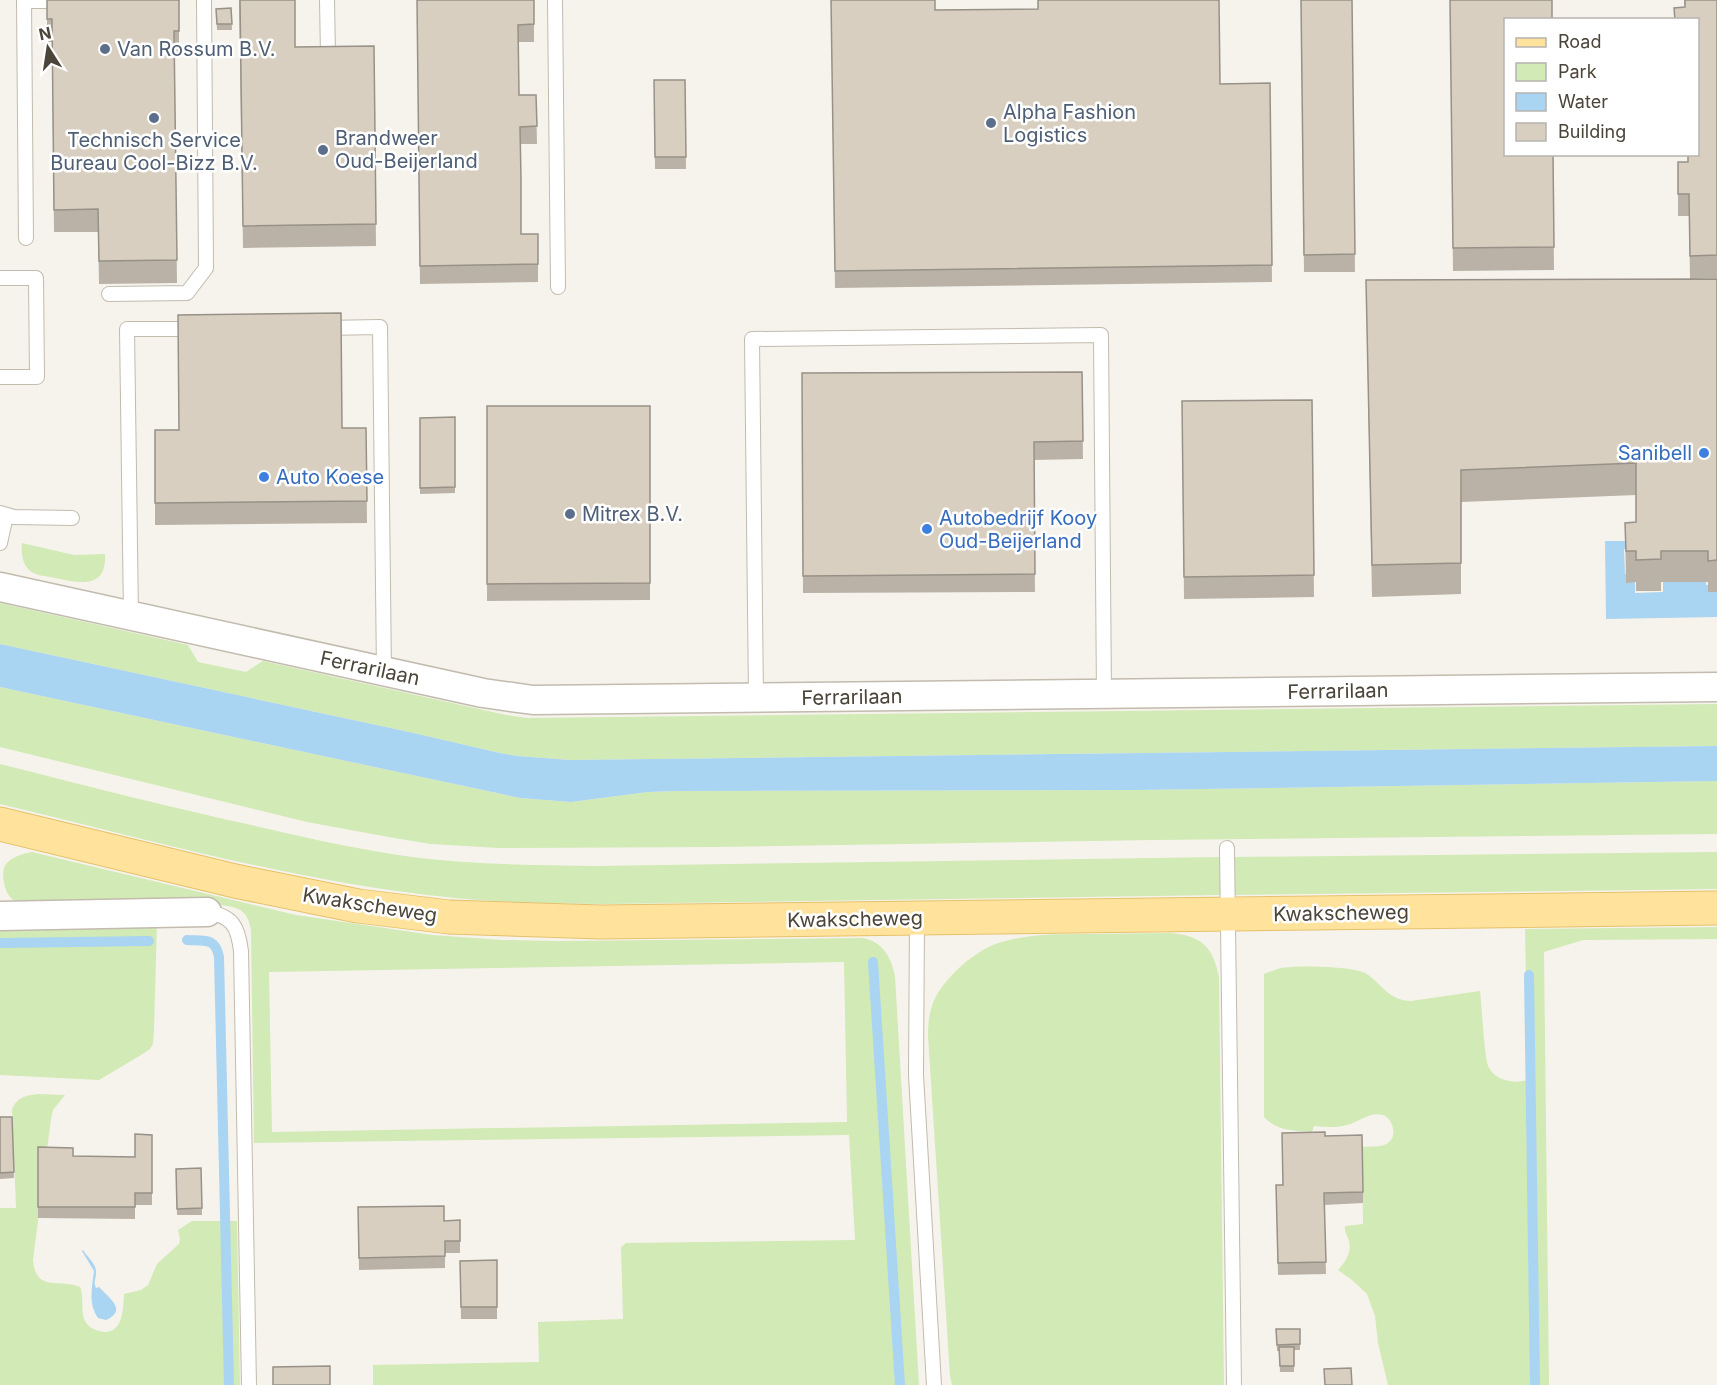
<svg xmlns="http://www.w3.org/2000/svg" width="1717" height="1385" viewBox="0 0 1717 1385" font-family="Inter,sans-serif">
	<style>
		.green { fill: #d2eab5; fill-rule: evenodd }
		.water { fill: #a9d4f2 }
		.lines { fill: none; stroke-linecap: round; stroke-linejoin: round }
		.stream { stroke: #a9d4f2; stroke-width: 10 }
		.service-casing { stroke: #c2bbae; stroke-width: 16 }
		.minor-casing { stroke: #c2bbae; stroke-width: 31 }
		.primary-casing { stroke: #e6c16a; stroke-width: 35 }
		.service { stroke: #fff; stroke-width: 14 }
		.minor { stroke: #fff; stroke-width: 28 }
		.primary { stroke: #ffe39c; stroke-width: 33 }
		.wall { fill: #bab2a6 }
		.building { fill: #d8cfc1; stroke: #979187; stroke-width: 1.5 }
		.service-dot { fill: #5c6f8a; stroke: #fff; stroke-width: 2 }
		.shop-dot { fill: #3f7fe0; stroke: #fff; stroke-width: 2 }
		.labels { text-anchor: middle; stroke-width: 5; stroke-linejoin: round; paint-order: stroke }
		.service-label { font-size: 20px; fill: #4e5e75; stroke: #fff; text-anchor: start }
		.shop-label { font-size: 20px; fill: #366cbe; stroke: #fff; text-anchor: start }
		.street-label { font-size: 20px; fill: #4b4439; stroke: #fff }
	</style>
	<rect width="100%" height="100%" fill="#f6f3ec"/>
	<g class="green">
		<path d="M22,543l52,12 31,-1c2,36 -26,29 -50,24 -8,-2 -21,-2 -27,-9 -6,-7 -7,-17 -6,-26z"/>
		<path d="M0,603l188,42 10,17 48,10 17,-11 243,54 21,3 1190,-14v42l-1147,14 -53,-4 -17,-3 -91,-21 -409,-88z"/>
		<path d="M0,687l520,111 51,4 77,-10 29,-1 460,-1 580,-9v53l-563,6 -438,7 -217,1 -68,-4 -37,-6 -87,-16 -307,-75z"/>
		<path d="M0,764c87,22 173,44 260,63 51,12 101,23 152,30 61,8 123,8 185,9l623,-9v38l-615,9c-50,-1 -100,-1 -150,-6 -154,-15 -305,-58 -455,-94z"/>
		<path d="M32,852l264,63 136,20 70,5 56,1 305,-3c20,4 28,19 32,38l24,409h-546v-20l166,-3 -1,-40 85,-3 -2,-72 5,-4 229,-3 -6,-105 -595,8 -3,-212c-3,-25 -17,-24 -38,-27h-192c-3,-2 -6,-3 -9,-5 -8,-7 -12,-27 -6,-35 7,-8 17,-10 26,-12zM844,962l3,160 -575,10 -3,-160z"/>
		<path d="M1717,852v37l-482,6v-38z"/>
		<path d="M157,922l-3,108 -1,14 -3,5 -9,6 -42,25 -99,-5v-150z"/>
		<path d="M1717,927v12l-134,1 -39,12 5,433h-161l-10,-42 -3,-27 -8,-22 -15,-14 -14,-10c7,-7 14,-18 11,-29 -2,-6 -5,-9 -4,-15l18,-2 -1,-77c8,-1 21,1 27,-5 9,-7 3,-24 -6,-27 -13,-4 -24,7 -36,10 -11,3 -22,2 -33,1l-2,6c-18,-1 -35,-1 -48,-15v-143c5,-2 11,-4 17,-6 15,-3 71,-2 84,5 18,11 22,27 46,28l69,-10c2,15 4,67 9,77 8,13 25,16 39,12l-3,-151z"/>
		<path d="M1171,933c31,3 42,14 48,44l5,408h-272l-2,-9 -22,-340c0,-28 6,-42 25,-62 10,-11 26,-23 40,-29 32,-12 67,-11 100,-11 26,0 52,-1 78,-1z"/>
		<path d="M39,1094l26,1 -12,15 -2,9 -18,141c3,33 25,18 47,27 5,11 -1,26 7,37 4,5 11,7 17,8 20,0 19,-24 20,-38l17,-4 7,-5 9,-21 22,-20 1,-5 -2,-9 14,-9h45l3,164h-240v-177h16l-4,-99c5,-12 15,-14 27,-15z"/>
	</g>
	<g class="water">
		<path d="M1605,541h31v7l-12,1 1,25h10v19l28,-1v-17h43v10h11v32l-111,2z"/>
		<path d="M0,644l409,88 91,21 17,3 53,4 1147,-14v35l-580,9 -460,1 -29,1 -77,10 -51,-4 -520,-111z"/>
		<path d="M83,1250c4,7 14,14 13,23 0,7 -3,9 0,15l3,-1c10,11 29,23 7,33l-8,-2c-10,-14 -6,-31 -4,-47l-12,-20z"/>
	</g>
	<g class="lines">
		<g class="stream">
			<path d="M187,940c17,1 28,-3 32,17l10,428"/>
			<path d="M0,943l149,-2"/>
			<path d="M873,962l27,423"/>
			<path d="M1529,975l6,410"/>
		</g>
		<g class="service-casing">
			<g id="service">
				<path d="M24,0l2,238"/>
				<path d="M327,0l1,55"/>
				<path d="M555,0l3,287"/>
				<path d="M24,1h39"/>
				<path d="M0,278h36l1,99h-37"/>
				<path d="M109,294l78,-1 19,-25 -2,-268"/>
				<path d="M324,328l56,-1 4,345"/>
				<path d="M0,513l14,4 58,1"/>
				<path d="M0,543l6,-27"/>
				<path d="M131,615l-4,-286h69"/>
				<path d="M756,698l-4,-359 349,-4 3,360"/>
				<path d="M1227,848l7,537"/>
				<path d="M207,912c26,4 31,15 34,39l8,434"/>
				<path d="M917,918l-1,157 18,310"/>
			</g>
		</g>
		<g class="minor-casing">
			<g id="minor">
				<path d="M0,587l483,106 50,7 1184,-13"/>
				<path d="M0,916l207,-4"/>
			</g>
		</g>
		<g class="primary-casing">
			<path id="primary" d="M0,824l235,57 123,25 91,11 152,5 1116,-14"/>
		</g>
		<use href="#service" class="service"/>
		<use href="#minor" class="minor"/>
		<use href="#primary" class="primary"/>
	</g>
	<g class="wall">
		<path d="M47,0h132v53h-5l3,230 -78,1 -1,-52h-44l-2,-190h-5z"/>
		<path d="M239,0l56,47 79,-1 2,200 -133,2z"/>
		<path d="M417,0h117v42h-16l1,53h17l1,49h-17l1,90h17v48l-118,2z"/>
		<path d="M831,0l104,10 285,74 50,-1 2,199 -437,6z"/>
		<path d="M1301,0h51l3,272h-51z"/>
		<path d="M1450,0l103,154 1,116 -101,1z"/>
		<path d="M1684,0h33v278l-27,1 -1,-63h-11v-54h10v-8h10z"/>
		<path d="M231,8l1,22h-15l-1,-21z"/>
		<path d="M654,80h31l1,89h-31z"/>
		<path d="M1717,279v313h-9v-10h-47v9h-25v-9l-10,1 -1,-60 11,-1v-27l-175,7v92l-89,3 -6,-317z"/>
		<path d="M1082,372l1,87 -49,1 1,132 -232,1 -1,-220z"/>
		<path d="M1312,400l2,197 -130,2 -2,-198z"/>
		<path d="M487,406h163v194l-163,1z"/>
		<path d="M455,417v76l-35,1v-76z"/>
		<path d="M366,428l1,95 -212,2v-95z"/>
		<path d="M0,1117h12l2,61 -14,1z"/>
		<path d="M152,1135v70h-17v14l-97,-1v-71l35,9 62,1z"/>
		<path d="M1325,1136l38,56v11l-39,2 2,69 -48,1 -2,-90h7z"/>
		<path d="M201,1168l1,47h-25l-1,-46z"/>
		<path d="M358,1207l86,14 16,20v12h-15v15l-86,2z"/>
		<path d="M497,1260v59h-36l-1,-58z"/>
		<path d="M1276,1329h24v21h-6v22h-14l-1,-21h-2z"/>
	</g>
	<g class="building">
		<path d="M47,0h132v31h-5l3,229 -78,1 -1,-52 -44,1 -2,-191h-5z"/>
		<path d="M240,0h55v47l79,-1 2,178 -133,2z"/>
		<path d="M417,0h117v24l-16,1 1,70h17l1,31 -17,1 1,52v55h17v30l-118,2z"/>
		<path d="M831,0h104v10l103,-1v-9h181l1,84 50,-1 2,182 -437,6z"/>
		<path d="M1301,0h51l3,254 -51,1z"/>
		<path d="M1450,0h102v20h-46v134h47l1,93 -101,1z"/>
		<path d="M1685,0h32v255l-27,1 -1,-62h-11v-32h10v-8h10v-134h-23l-1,-12 11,-1z"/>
		<path d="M231,8l1,16h-15l-1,-15z"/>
		<path d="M654,80h31l1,77h-31z"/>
		<path d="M1717,279v281l-9,1v-10h-47v8l-25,1v-9h-10l-1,-28 11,-1v-59l-175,7v93l-89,2 -6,-285z"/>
		<path d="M341,313l1,115h24l1,73 -212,2v-73h24l-1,-115z"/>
		<path d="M1082,372l1,69 -49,1 1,132 -232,2 -1,-203z"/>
		<path d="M1312,400l2,175 -130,2 -2,-176z"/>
		<path d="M487,406h163v177l-163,1z"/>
		<path d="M455,417v70l-35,1v-70z"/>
		<path d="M0,1117h12l2,55 -14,1z"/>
		<path d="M1325,1132v4l37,-1 1,57 -39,1 2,69 -48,1 -2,-78h7l-1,-52z"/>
		<path d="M135,1134l17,1v58h-17v14h-97v-60l35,1v8l62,1z"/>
		<path d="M201,1168l1,40 -25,1 -1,-40z"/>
		<path d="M444,1206v15l16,-1v21h-15v15l-86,2 -1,-51z"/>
		<path d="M497,1260v47h-36l-1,-46z"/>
		<path d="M1276,1329h24v15l-23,1z"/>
		<path d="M1279,1347h15v19h-14z"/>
		<path d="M330,1366v19h-57v-18z"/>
		<path d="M1351,1368l1,17h-27l-1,-16z"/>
	</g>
	<g class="service-dot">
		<circle cx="105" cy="49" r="6"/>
		<circle cx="154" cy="118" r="6"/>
		<circle cx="991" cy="123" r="6"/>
		<circle cx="323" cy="150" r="6"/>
		<circle cx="570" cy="514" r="6"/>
	</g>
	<g class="shop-dot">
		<circle cx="1704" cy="453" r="6"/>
		<circle cx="264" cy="477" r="6"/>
		<circle cx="927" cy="529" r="6"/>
	</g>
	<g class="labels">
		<g class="service-label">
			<text x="117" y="56">Van Rossum B.V.</text>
			<text x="1003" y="119">Alpha Fashion<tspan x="1003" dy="23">Logistics</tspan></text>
			<text x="335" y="145">Brandweer<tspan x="335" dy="23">Oud-Beijerland</tspan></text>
			<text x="154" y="147" text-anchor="middle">Technisch Service<tspan x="154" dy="23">Bureau Cool-Bizz B.V.</tspan></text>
			<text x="582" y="521">Mitrex B.V.</text>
		</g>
		<g class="shop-label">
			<text x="1692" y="460" text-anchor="end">Sanibell</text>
			<text x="276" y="484">Auto Koese</text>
			<text x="939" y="525">Autobedrijf Kooy<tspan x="939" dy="23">Oud-Beijerland</tspan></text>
		</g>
		<g class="street-label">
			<text transform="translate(370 668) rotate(12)" y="7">Ferrarilaan</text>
			<text transform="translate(1338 691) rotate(-1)" y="7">Ferrarilaan</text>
			<text transform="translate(852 697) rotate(-1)" y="7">Ferrarilaan</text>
			<text transform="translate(370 905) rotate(9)" y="7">Kwakscheweg</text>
			<text transform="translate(1341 913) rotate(-1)" y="7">Kwakscheweg</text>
			<text transform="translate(855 919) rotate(-1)" y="7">Kwakscheweg</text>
		</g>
	</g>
	<rect x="1504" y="18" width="195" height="138" fill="#ffffff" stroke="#b7b4b0" stroke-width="1.5"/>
	<rect x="1516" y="38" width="30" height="9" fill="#ffe39c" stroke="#b7b4b0" stroke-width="1.5"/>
	<text x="1558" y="48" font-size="18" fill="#4b4439">Road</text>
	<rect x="1516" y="63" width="30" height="18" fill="#d2eab5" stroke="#b7b4b0" stroke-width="1.5"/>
	<text x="1558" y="78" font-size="18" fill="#4b4439">Park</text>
	<rect x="1516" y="93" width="30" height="18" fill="#a9d4f2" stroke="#b7b4b0" stroke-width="1.5"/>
	<text x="1558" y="108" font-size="18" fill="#4b4439">Water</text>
	<rect x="1516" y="123" width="30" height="18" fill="#d8cfc1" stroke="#b7b4b0" stroke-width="1.5"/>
	<text x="1558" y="138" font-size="18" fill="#4b4439">Building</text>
	<g transform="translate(48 48) rotate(348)" stroke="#ffffff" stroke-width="4.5" paint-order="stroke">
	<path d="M0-4.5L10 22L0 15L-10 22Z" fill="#4b4439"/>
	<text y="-9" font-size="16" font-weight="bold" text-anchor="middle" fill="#4b4439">N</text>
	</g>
</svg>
